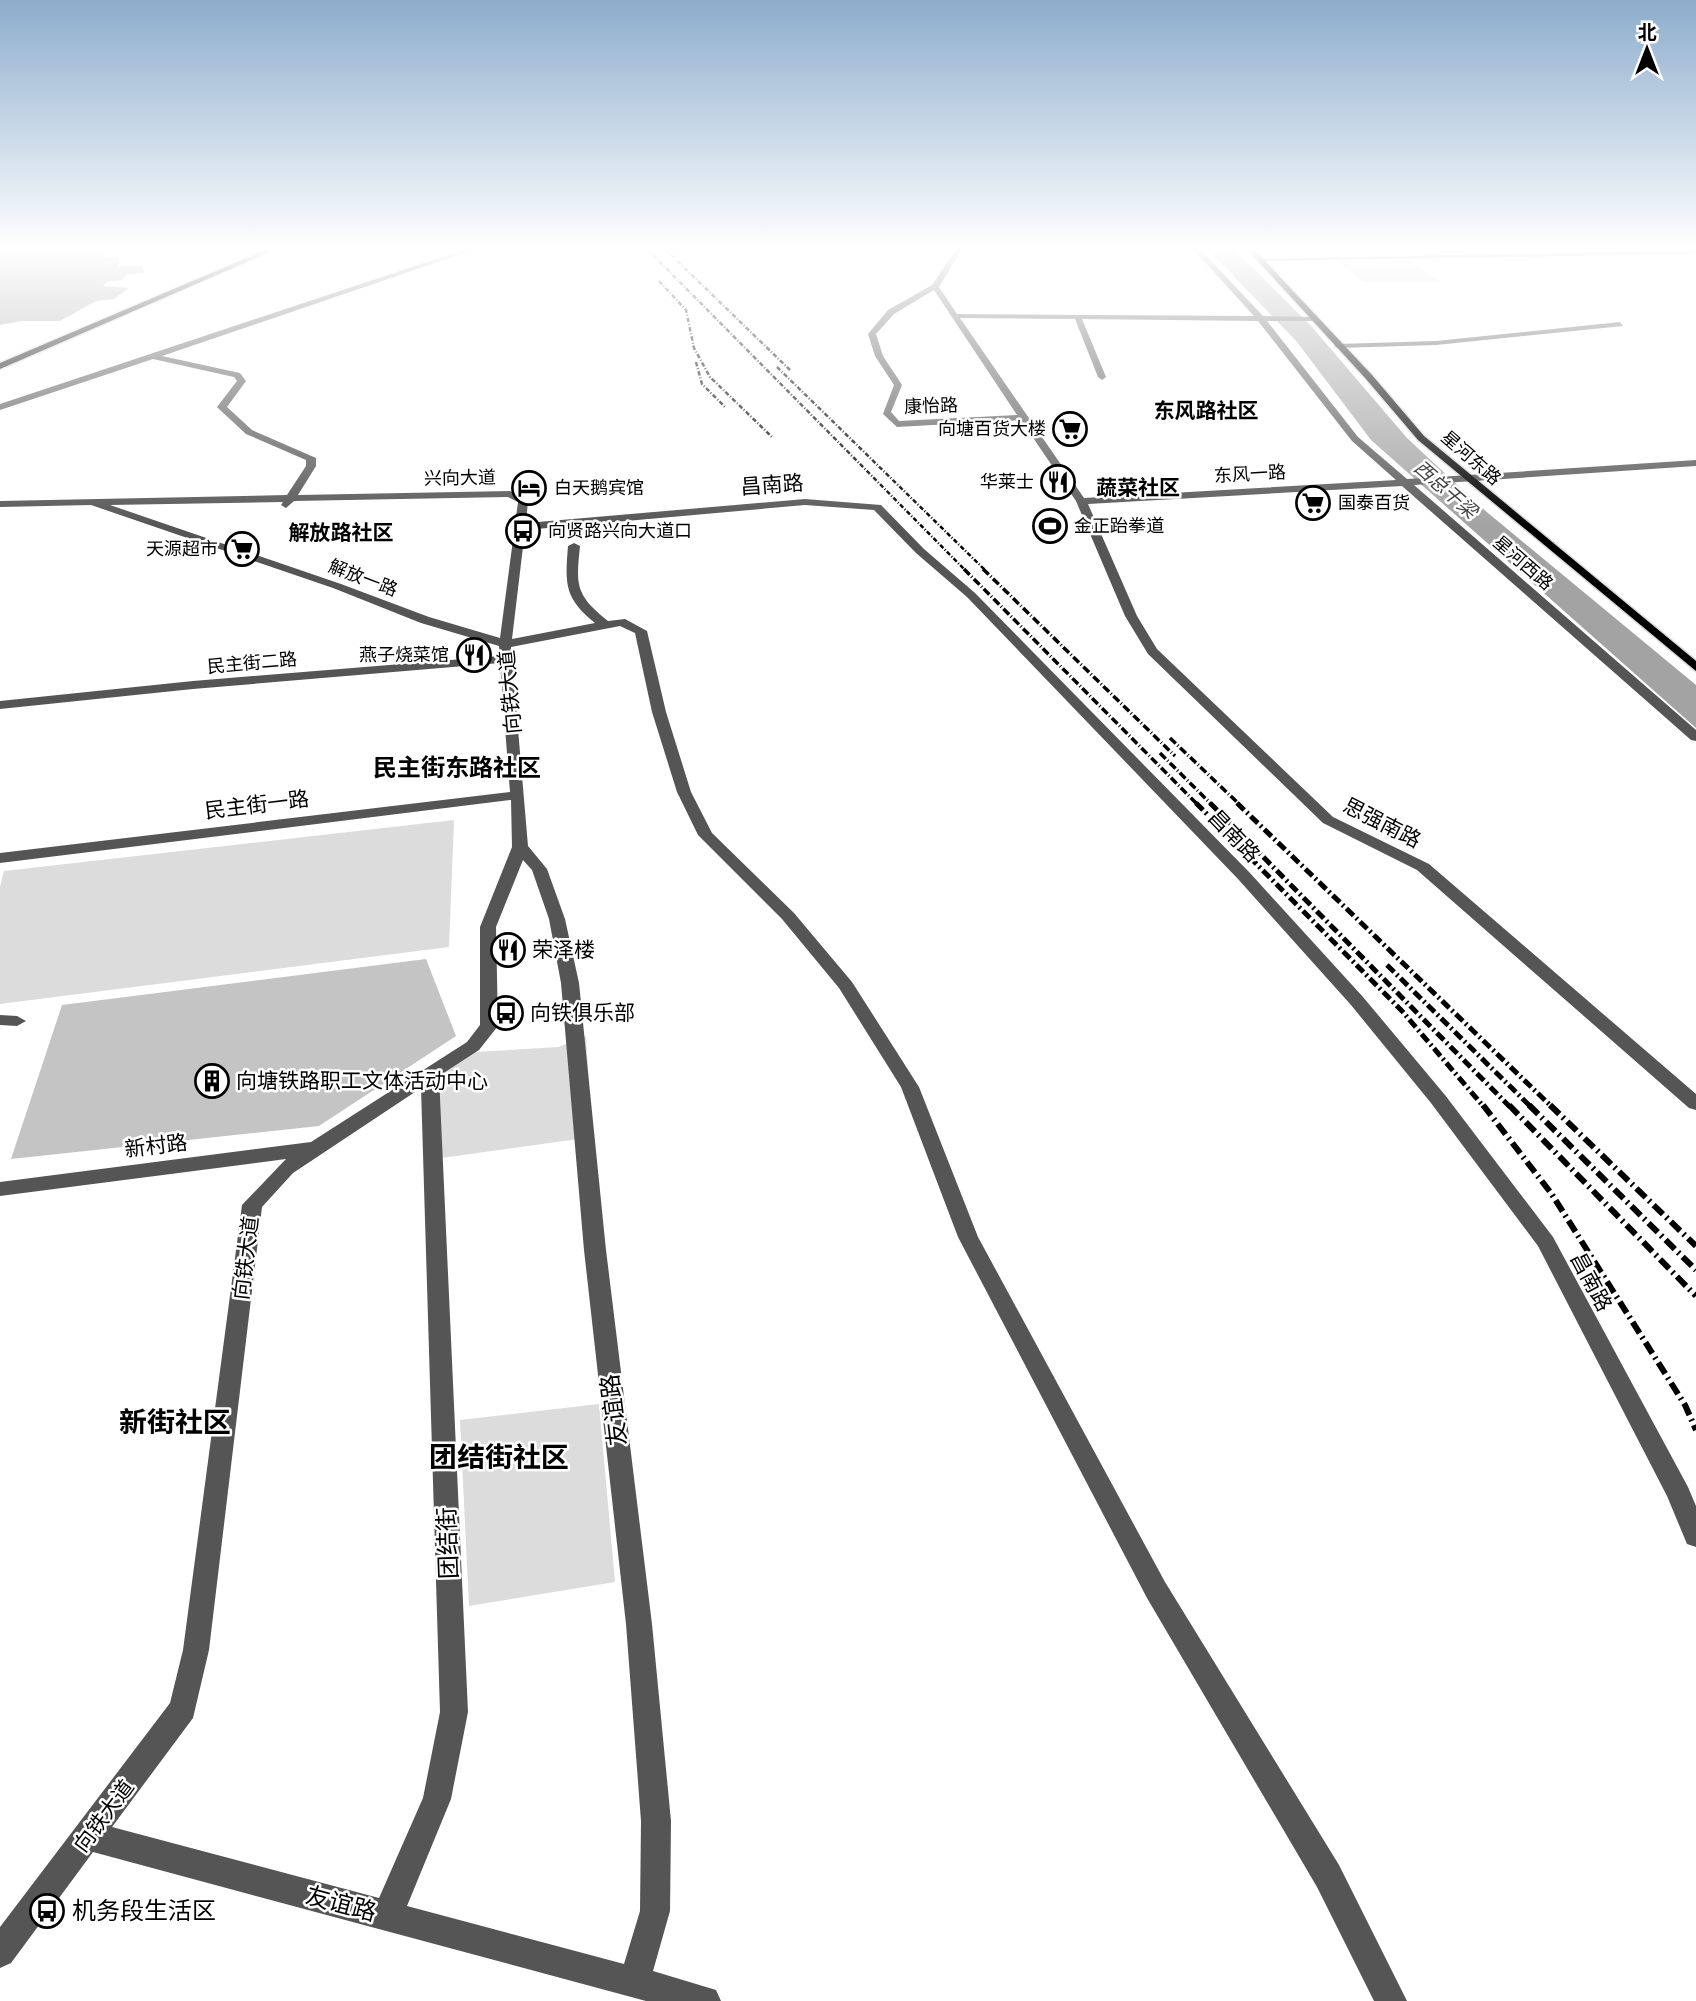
<svg xmlns="http://www.w3.org/2000/svg" width="1696" height="2001" viewBox="0 0 1696 2001" font-family="'Public Sans','Noto Sans SC',sans-serif">
	<style>
		.green { fill: #dcdcdc }
		.water { fill: #a3a3a3 }
		.building { fill: #c4c4c4 }
		.lines { fill: none; stroke-linecap: round; stroke-linejoin: round }
		.major-casing { stroke: #dbdbdb; stroke-width: 3 }
		.minor { fill: #555; fill-rule: evenodd }
		.major { fill: #000; fill-rule: evenodd }
		.rail-far3 { stroke: #000; stroke-width: 2.5; stroke-dasharray: 4.5 2 1 2; stroke-linecap: butt }
		.rail-far2 { stroke: #000; stroke-width: 3.5; stroke-dasharray: 8 2.5 1 2.5; stroke-linecap: butt }
		.rail-far1 { stroke: #000; stroke-width: 5; stroke-dasharray: 10 3.5 2 3.5; stroke-linecap: butt }
		.rail { stroke: #000; stroke-width: 6; stroke-dasharray: 13 4.5 2 4.5; stroke-linecap: butt }
		.labels { text-anchor: middle; stroke-width: 5; stroke-linejoin: round; paint-order: stroke }
		.far-street-label { font-size: 18px; fill: #000; stroke: #fff }
		.far-poi-label { font-size: 18px; fill: #000; stroke: #fff; text-anchor: end }
		.far-water-label { font-size: 19px; font-style: italic; fill: #444; stroke: #fff }
		.far-quarter-label { font-size: 21px; font-weight: bold; fill: #000; stroke: #fff }
		.street-label { font-size: 21px; fill: #000; stroke: #fff }
		.poi-label { font-size: 21px; fill: #000; stroke: #fff; text-anchor: start }
		.quarter-label { font-size: 24px; font-weight: bold; fill: #000; stroke: #fff }
		.near-street-label { font-size: 24px; fill: #000; stroke: #fff }
		.near-poi-label { font-size: 24px; fill: #000; stroke: #fff; text-anchor: start }
		.near-quarter-label { font-size: 28px; font-weight: bold; fill: #000; stroke: #fff }
	</style>
	<rect width="100%" height="100%" fill="#fff"/>
	<g class="green">
		<path d="M1409,260l29,21 -75,1 -26,-21z"/>
		<path d="M454,820l-5,127 -449,57v-117l4,-16z"/>
		<path d="M586,1036l6,101 -158,22 2,-89 24,-17 98,-6z"/>
		<path d="M599,1404l16,178 -146,24 -9,-186z"/>
	</g>
	<g class="water">
		<path d="M0,248h87l21,10 10,-1 1,9h22l4,7 -17,1 -6,6 -16,2 -3,4 26,2 -15,11 -18,2 -36,20h-38l-22,4z"/>
		<path d="M1207,248h26l79,79 95,111 75,70 214,177v43l-325,-288 -74,-98z"/>
	</g>
	<path class="building" d="M426,959l30,77 -137,90 -308,33 51,-154z"/>
	<g class="lines">
		<g class="major-casing">
			<g id="major">
				<path d="M270,248h9l-279,121v-6z"/>
				<path d="M1246,248h7l119,127 52,61 272,225v10l-278,-231 -52,-61z"/>
			</g>
		</g>
		<g class="minor">
			<path d="M469,248h10l-317,108 78,17 6,8 -19,26 25,23 64,28v8l-18,29 212,-4 18,10 -2,22 279,-24 76,6 43,44 51,44 275,280 113,124 82,98 108,142 135,250 8,19v41l-9,-3 -20,-48 -129,-250 -107,-143 -80,-98 -113,-126 -271,-282 -51,-44 -42,-43 -69,-5 -280,25 -13,109 83,-16c-31,-25 -30,-39 -27,-77l6,-3 6,3c-4,39 -5,49 28,75l17,-2 22,12 19,81 25,80 21,41 82,80 58,69 67,105 59,150 187,345 174,283 68,136h-33l-57,-114 -170,-289 -189,-361 -57,-150 -62,-99 -57,-69 -84,-84 -21,-43 -25,-80 -17,-79 -15,-7 -109,21 17,199 19,23 18,50 14,64 27,267 46,374 19,197 -1,90 -17,60 63,19 5,11h-75l-553,-149 -82,111 -11,5v-41l170,-224 13,-53 59,-445 44,-46 -286,37v-14l311,-40 156,-100 13,-17v-98l32,-80 -1,-47 -511,63v-10l510,-61 -10,-129 -307,26 -193,20v-8l193,-20 307,-25 -1,-10 -78,-23 -88,-35 -242,-83 -91,2v-6l287,-6 19,-29v-6l-60,-26 -27,-25 -2,-2 20,-26 -3,-4 -81,-18 -153,51v-6zM508,497l10,5 -18,136 -71,-21 -88,-33 -231,-79 173,-3 -2,3 5,3 8,-7zM523,860l9,10 17,49 12,64 23,267 42,374 15,197 -1,90 -16,53 -217,-58 44,-107 17,-87 -29,-636 40,-26 19,-24 -2,-99zM421,1088l19,624 -17,86 -44,100 -267,-71 81,-109 16,-68 53,-443 31,-34z"/>
			<path d="M957,248h6l-24,39 18,27 297,2 -62,-68h7l64,68 53,1 -3,4h-46l91,116 49,42 289,-19v6l-282,19 282,245v11l-5,-1 -289,-254 -314,18 49,112 20,33 176,168 96,47 267,230v16l-7,-2 -272,-238 -94,-47 -175,-169 -23,-38 -49,-115 -55,-81 -124,7 -14,-13 11,-29 -19,-29 -7,-22 20,-24 44,-25zM934,290l83,125 -118,6 -8,-9 11,-27 -19,-29 -7,-22 18,-20zM960,318l115,1 23,58 4,3 4,-3 -24,-58 176,2 94,120 44,39 -312,18z"/>
			<path d="M1696,250v4l-435,7 -3,-2z"/>
			<path d="M1620,322l3,4 -187,19 -98,3 -4,-2 4,-2 98,-3z"/>
			<path d="M0,1015l17,1 9,5 -9,5 -17,-1z"/>
		</g>
		<use href="#major" class="major"/>
		<g class="rail-far3">
			<path d="M646,248l319,322"/>
			<path d="M664,248l126,122"/>
			<path d="M659,281l27,29 8,38 16,29 62,60"/>
			<path d="M696,362l6,22 23,23"/>
			<path d="M777,367l208,203"/>
		</g>
		<g class="rail-far2">
			<path d="M964,569l233,235"/>
			<path d="M983,569l192,187"/>
			<path d="M1170,738l69,66"/>
			<path d="M1160,753l51,51"/>
		</g>
		<g class="rail-far1">
			<path d="M1196,803l206,208 82,96"/>
			<path d="M1210,803l300,304"/>
			<path d="M1237,803l315,304"/>
			<path d="M1387,965l144,142"/>
		</g>
		<g class="rail">
			<path d="M1483,1105l68,88 134,212 11,25"/>
			<path d="M1509,1105l187,191"/>
			<path d="M1529,1105l167,165"/>
			<path d="M1550,1105l146,141"/>
		</g>
	</g>
	<linearGradient id="sky" x2="0" y2="1"><stop stop-color="#8cadcc"/><stop offset="0.47" stop-color="#fff"/><stop offset="1" stop-color="#fff" stop-opacity="0"/></linearGradient>
	<rect width="1696" height="528" fill="url(#sky)"/>
	<defs>
		<g id="supermarket-ring" transform="scale(1.75)"><circle r="9.5" fill="#fff" stroke="#000" stroke-width="1.5"/><path d="M-6-5.5h2.5l.6 2H6L4.5 2H-2.5L-4.4-4H-6ZM-1.5 3.2a1.3 1.3 0 1 0 .1 0ZM3 3.2a1.3 1.3 0 1 0 .1 0Z" fill="#000"/></g>
		<g id="restaurant-ring" transform="scale(1.75)"><circle r="9.5" fill="#fff" stroke="#000" stroke-width="1.5"/><path d="M-5-6h1v4h1v-4h1v4h1v-4h1v5L-1.5 .5V6h-2V.5L-5-1ZM5-6V6H3V1.5H1.5Q1.5-4 5-6Z" fill="#000"/></g>
		<g id="hotel-ring" transform="scale(1.75)"><circle r="9.5" fill="#fff" stroke="#000" stroke-width="1.5"/><path d="M-6-4.5h1.5V1H6V5H4.5V3h-9V5H-6ZM-4 0a1.8 1.8 0 1 1 3.6 0ZM.5 0V-2.5h3Q6-2.5 6 0Z" fill="#000"/></g>
		<g id="stadium-ring" transform="scale(1.75)"><circle r="9.5" fill="#fff" stroke="#000" stroke-width="1.5"/><path d="M0-5a6.5 5 0 1 0 0 10a6.5 5 0 1 0 0-10ZM-3.5-1.8h7v3.6h-7Z" fill="#000"/></g>
		<g id="bus-ring" transform="scale(1.75)"><circle r="9.5" fill="#fff" stroke="#000" stroke-width="1.5"/><path d="M-5-6H5V4H4V6H2V4H-2V6H-4V4H-5ZM-3.5-4V0h7V-4ZM-3.5 1.2v1.5H-2V1.2ZM2 1.2v1.5H3.5V1.2Z" fill="#000"/></g>
		<g id="building-ring" transform="scale(1.75)"><circle r="9.5" fill="#fff" stroke="#000" stroke-width="1.5"/><path d="M-4-6H4V6H1V3H-1V6H-4ZM-2.5-4.3h1.7v1.8h-1.7ZM.8-4.3h1.7v1.8H.8ZM-2.5-1h1.7V.8h-1.7ZM.8-1h1.7V.8H.8Z" fill="#000"/></g>
	</defs>
	<g fill-rule="evenodd">
		<use href="#supermarket-ring" x="1070" y="429"/>
		<use href="#restaurant-ring" x="1058" y="482"/>
		<use href="#hotel-ring" x="529" y="488"/>
		<use href="#supermarket-ring" x="1313" y="503"/>
		<use href="#stadium-ring" x="1050" y="526"/>
		<use href="#bus-ring" x="523" y="531"/>
		<use href="#supermarket-ring" x="242" y="549"/>
		<use href="#restaurant-ring" x="474" y="655"/>
		<use href="#restaurant-ring" x="508" y="950"/>
		<use href="#bus-ring" x="506" y="1013"/>
		<use href="#building-ring" x="212" y="1081"/>
		<use href="#bus-ring" x="47" y="1911"/>
	</g>
	<g class="labels">
		<g class="far-street-label">
			<text transform="translate(931 406) rotate(-2)" y="6">康怡路</text>
			<text transform="translate(1471 458) rotate(41)" y="6">星河东路</text>
			<text transform="translate(1250 474) rotate(-3)" y="6">东风一路</text>
			<text transform="translate(460 478) rotate(-1)" y="6">兴向大道</text>
			<text transform="translate(1523 563) rotate(41)" y="6">星河西路</text>
			<text transform="translate(363 578) rotate(21)" y="6">解放一路</text>
			<text transform="translate(252 663) rotate(-5)" y="6">民主街二路</text>
		</g>
		<g class="far-poi-label">
			<text x="1046" y="435">向塘百货大楼</text>
			<text x="1034" y="488">华莱士</text>
			<text x="554" y="494" text-anchor="start">白天鹅宾馆</text>
			<text x="1338" y="509" text-anchor="start">国泰百货</text>
			<text x="1074" y="532" text-anchor="start">金正跆拳道</text>
			<text x="548" y="537" text-anchor="start">向贤路兴向大道口</text>
			<text x="218" y="555">天源超市</text>
			<text x="449" y="661">燕子烧菜馆</text>
		</g>
		<g class="far-water-label">
			<text transform="translate(1446 489) rotate(41)" y="7">西总干梁</text>
		</g>
		<g class="far-quarter-label">
			<text x="1206" y="418">东风路社区</text>
			<text x="1138" y="495">蔬菜社区</text>
			<text x="341" y="540">解放路社区</text>
		</g>
		<g class="street-label">
			<text transform="translate(772 485) rotate(-4)" y="7">昌南路</text>
			<text transform="translate(510 692) rotate(-95)" y="7">向铁大道</text>
			<text transform="translate(257 805) rotate(-7)" y="7">民主街一路</text>
			<text transform="translate(1382 823) rotate(27)" y="7">思强南路</text>
			<text transform="translate(1234 836) rotate(46)" y="7">昌南路</text>
			<text transform="translate(156 1146) rotate(-7)" y="7">新村路</text>
			<text transform="translate(246 1258) rotate(-83)" y="7">向铁大道</text>
			<text transform="translate(1591 1282) rotate(62)" y="7">昌南路</text>
			<text transform="translate(104 1816) rotate(-53)" y="7">向铁大道</text>
		</g>
		<g class="poi-label">
			<text x="532" y="957">荣泽楼</text>
			<text x="530" y="1020">向铁俱乐部</text>
			<text x="236" y="1088">向塘铁路职工文体活动中心</text>
		</g>
		<g class="quarter-label">
			<text x="457" y="776">民主街东路社区</text>
		</g>
		<g class="near-street-label">
			<text transform="translate(614 1410) rotate(-97)" y="8">友谊路</text>
			<text transform="translate(448 1543) rotate(-92)" y="8">团结街</text>
			<text transform="translate(341 1904) rotate(15)" y="8">友谊路</text>
		</g>
		<g class="near-poi-label">
			<text x="72" y="1919">机务段生活区</text>
		</g>
		<g class="near-quarter-label">
			<text x="175" y="1432">新街社区</text>
			<text x="499" y="1467">团结街社区</text>
		</g>
	</g>
	<g transform="translate(1647 49)" stroke="#ffffff" stroke-width="5" paint-order="stroke">
	<path d="M0-5L12 26L0 18L-12 26Z" fill="#000000"/>
	<text y="-10" font-size="19" font-weight="bold" text-anchor="middle" fill="#000000">北</text>
	</g>
</svg>
